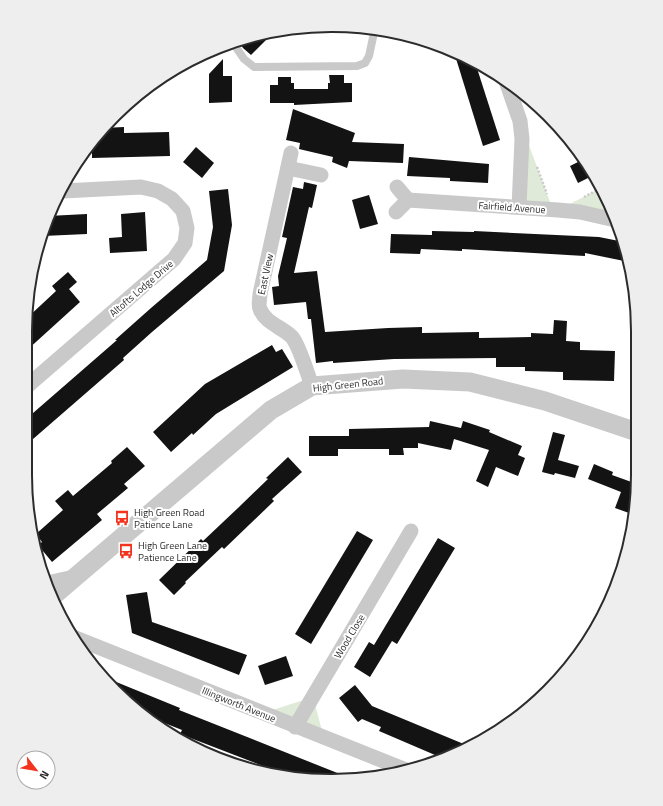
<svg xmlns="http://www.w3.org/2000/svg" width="663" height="806" viewBox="0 0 663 806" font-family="'Titillium Web',sans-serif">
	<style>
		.green { fill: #dfebd8 }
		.building { fill: #131313 }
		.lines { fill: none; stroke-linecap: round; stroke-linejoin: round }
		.path { stroke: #c9c9c9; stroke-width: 2.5; stroke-dasharray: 2 2; stroke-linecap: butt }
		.service { stroke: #c9c9c9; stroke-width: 8 }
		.minor { stroke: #c9c9c9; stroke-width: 15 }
		.tertiary { stroke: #c9c9c9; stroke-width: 19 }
		.labels { text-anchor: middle; stroke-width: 4; stroke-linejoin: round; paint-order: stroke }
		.street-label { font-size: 10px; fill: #2c2c2c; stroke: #fff }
		.poi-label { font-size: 10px; fill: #2c2c2c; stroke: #fff; text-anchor: start }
		.rim { fill: none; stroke: #2c2c2c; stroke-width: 2 }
	</style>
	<rect width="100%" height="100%" fill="#fff"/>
	<g class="green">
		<path d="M520,121l33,89 -34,-3z"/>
		<path d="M601,188l5,8 9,24 -57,-10z"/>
		<path d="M313,697l11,41 -61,-25z"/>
	</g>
	<g class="building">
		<path d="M274,32l-23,23 -8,-7 -5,-7 14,-6z"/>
		<path d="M454,52l21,10 25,78 -17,6z"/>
		<path d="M223,59v17h9v26l-23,1v-29z"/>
		<path d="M329,75h15v8h8v19l-58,3v-2h-24v-18h8v-8h13v6h3v6h34v-6h2z"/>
		<path d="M293,109l62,24 -3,9 52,2 -1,19 -54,-2 -2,7 -15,-6 1,-5 -34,-8 1,-6 -14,-3z"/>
		<path d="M124,127v6l45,-1 1,24 -78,2v-13l9,-16 2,-1z"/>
		<path d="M196,147l18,16 -12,15 -19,-16z"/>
		<path d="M409,157l80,7 -1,19 -38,-2v-3l-43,-2z"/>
		<path d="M584,159l10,16 -16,8 -8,-17z"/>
		<path d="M304,182l13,3 -5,23 -3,-1 -15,66 23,-2 8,61 63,-4 34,-1v6l57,-1v6l52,-1v-4l22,1 1,-14 13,1 -1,20 14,1v8l35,1 -1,30 -51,-1v-8l-38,-1v-4h-29v-9l-102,1 -61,4v-2l-17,2 -5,-44h-3l-2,-17 -32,3 -2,-18 7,-1 -1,-10 9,-38 -5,-1 11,-50 10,2z"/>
		<path d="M228,189l4,36 -8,46 -72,61 -29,26 1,2 -99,86v-26l92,-80h-2l36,-32 56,-48 6,-33 -4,-36z"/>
		<path d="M369,195l9,29 -18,5 -8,-29z"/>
		<path d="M145,212l2,39 -37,2 -1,-15 13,-1 -1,-23z"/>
		<path d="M87,214v20l-44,2 5,-20z"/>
		<path d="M432,231l42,1v-1l125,6 25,5 4,10 1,10 -44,-9v3l-123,-7v2l-41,-2 -1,5 -30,-1 1,-19 41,1z"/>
		<path d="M68,272l9,10 -8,7 11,13 -54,49v-32l30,-28 -4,-5z"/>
		<path d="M272,345l4,7 6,-3 11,18 -77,47 -23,21 -1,-2 -21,19 -18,-20 52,-48z"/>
		<path d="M430,421l31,7 2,-7 27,9 -1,2 33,14 -4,9 7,3 -7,18 -22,-9 -8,20 -12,-6 13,-31 -35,-11 -3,11 -33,-7v5h-15l1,7h-15v-6h-51v7h-29v-20h40v-7l80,-2z"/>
		<path d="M553,432l12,3 -7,25 21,6 -4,12 -20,-5 -1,2 -12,-3z"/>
		<path d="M127,447l18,19 -21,18 4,4 -31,26 5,6 -50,42 -14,-17 4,-3 -6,-8 27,-24 -8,-9 13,-11 5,6 39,-33 -1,-2z"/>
		<path d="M288,457l14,15 -30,27 2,2 -50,48 -2,-2 -37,35 1,1 -12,12 -15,-15 42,-41 2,2 36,-34 29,-28 -2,-1z"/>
		<path d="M594,464l19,8 -1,3 25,9 -2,25 -4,-2 -2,6 -14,-5 6,-16 -33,-13z"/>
		<path d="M357,531l16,9 -62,104 -16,-10z"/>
		<path d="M438,538l17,10 -58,96 -5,-3 -22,36 -16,-10 15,-25 5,3z"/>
		<path d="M147,592l5,30 95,33 -8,20 -107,-42 -6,-38z"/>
		<path d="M286,656l7,20 -28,9 -7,-19z"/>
		<path d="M104,677l76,31 -1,2 171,68 -38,2 -23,-4 -109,-42 2,-4 -40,-16 -27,-23z"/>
		<path d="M355,685l17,21 99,41 -29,11 -63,-27 2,-4 -19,-8 -4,3 -19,-24z"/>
	</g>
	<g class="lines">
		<g class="path">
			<path d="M537,167l10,27"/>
			<path d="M584,197l17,-9"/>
		</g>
		<path class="service" d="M233,43l11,16 10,8 103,-1 8,-3 4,-7 6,-28"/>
		<g class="minor">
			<path d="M506,81l14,40 2,18 -3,68"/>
			<path d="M291,153l-31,141c0,4 -2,11 0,15 5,14 22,18 32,28 8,10 15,36 20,49"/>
			<path d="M288,168l33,7"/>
			<path d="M408,200l150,10 22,2 35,8"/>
			<path d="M396,212l12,-12 -11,-13"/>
			<path d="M25,388l149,-129 11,-16 2,-15 -4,-17 -11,-12 -14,-8 -17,-4 -78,4"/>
			<path d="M47,583l27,-6"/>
			<path d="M73,637l333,133"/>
			<path d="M295,727l116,-196"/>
		</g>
		<path class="tertiary" d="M53,596l218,-186 41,-24 91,-7 67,3 75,19 92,31"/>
	</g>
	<defs>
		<g id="bus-bare" transform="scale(1.2)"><path d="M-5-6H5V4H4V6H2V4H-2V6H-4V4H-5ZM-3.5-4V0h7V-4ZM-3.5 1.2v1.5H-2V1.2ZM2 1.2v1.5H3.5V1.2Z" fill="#f2341f" stroke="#fff" stroke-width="2.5" paint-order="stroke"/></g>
	</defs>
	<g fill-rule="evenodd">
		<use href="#bus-bare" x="122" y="518"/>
		<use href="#bus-bare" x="126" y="551"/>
	</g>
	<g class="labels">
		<g class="street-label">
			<text transform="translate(512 207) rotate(4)" y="4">Fairfield Avenue</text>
			<text transform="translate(265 274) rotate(-78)" y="4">East View</text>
			<text transform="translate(141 288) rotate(-41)" y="4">Altofts Lodge Drive</text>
			<text transform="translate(348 384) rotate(-6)" y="4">High Green Road</text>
			<text transform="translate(349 636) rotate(-59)" y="4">Wood Close</text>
			<text transform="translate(239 704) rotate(22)" y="4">Illingworth Avenue</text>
		</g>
		<g class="poi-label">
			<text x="134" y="516">High Green Road<tspan x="134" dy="12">Patience Lane</tspan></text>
			<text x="138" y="549">High Green Lane<tspan x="138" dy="12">Patience Lane</tspan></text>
		</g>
	</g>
	<path d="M0 0H663V806H0ZM331 32H332A299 299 0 0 1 631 331V475A299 299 0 0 1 332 774H331A299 299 0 0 1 32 475V331A299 299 0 0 1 331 32Z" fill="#eee" fill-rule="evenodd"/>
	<path class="rim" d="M331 32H332A299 299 0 0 1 631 331V475A299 299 0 0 1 332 774H331A299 299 0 0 1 32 475V331A299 299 0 0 1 331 32Z"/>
	<g transform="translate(36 770) rotate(121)"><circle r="19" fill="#ffffff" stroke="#ababab"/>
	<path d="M0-3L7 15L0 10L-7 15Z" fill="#f2341f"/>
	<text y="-6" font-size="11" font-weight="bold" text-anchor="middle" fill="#2c2c2c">N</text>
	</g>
</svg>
